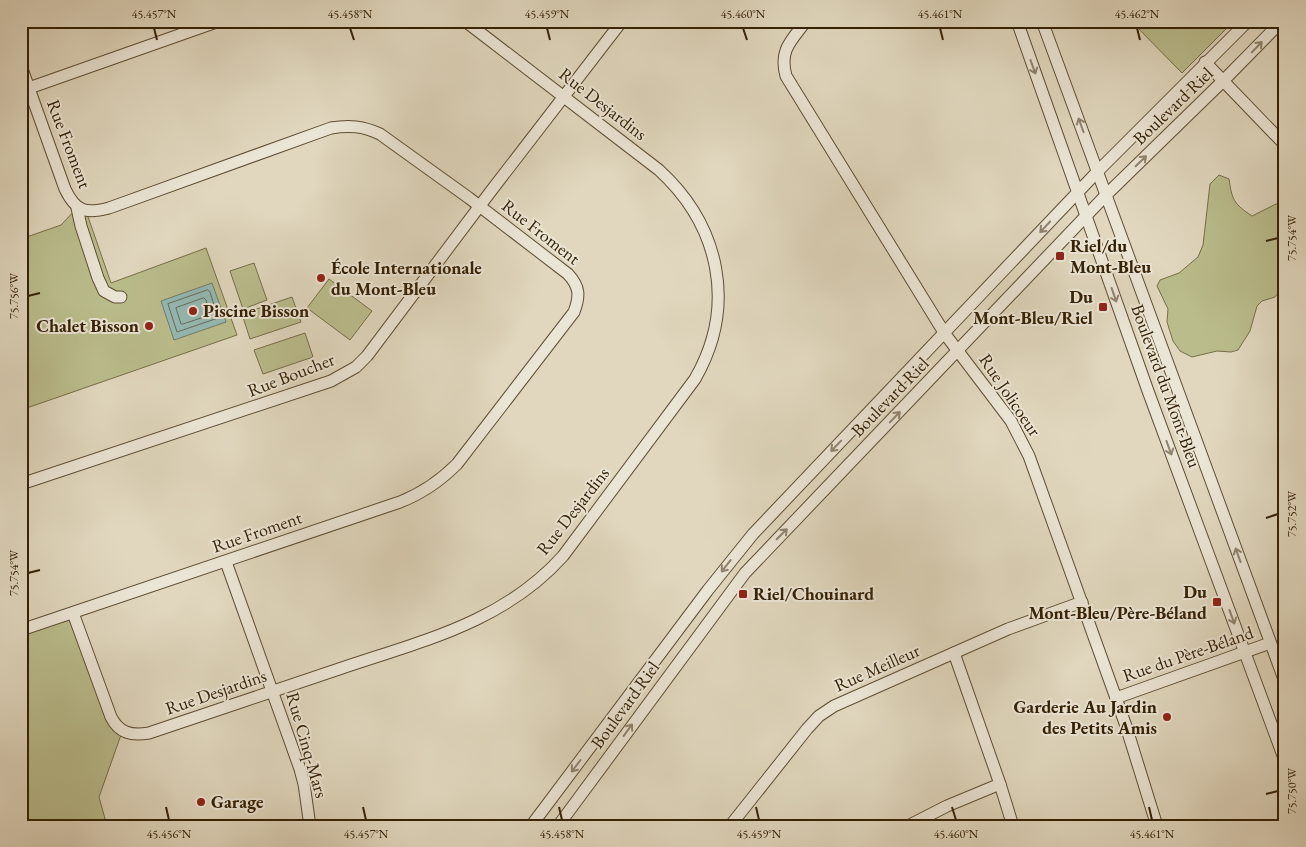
<svg xmlns="http://www.w3.org/2000/svg" width="1306" height="847" viewBox="0 0 1306 847" font-family="'EB Garamond',serif">
	<style>
		.green { fill: #babc8c; stroke: #776e48 }
		.water { fill: #94b9b4; stroke: #6e7c6e }
		.lines { fill: none; stroke-linecap: round; stroke-linejoin: round }
		.shore { stroke: #646d5c; stroke-width: 1 }
		.minor-casing { stroke: #5f4e33; stroke-width: 13 }
		.minor { stroke: #ebe5d5; stroke-width: 11 }
		.oneway { stroke: #90836d }
		.ticks { fill: none; stroke: #342105; stroke-width: 2 }
		.poi-dot { fill: #8f2418; stroke: #ebe5d5; stroke-width: 2 }
		.labels { text-anchor: middle; stroke-width: 4; stroke-linejoin: round; paint-order: stroke }
		.street-label { font-size: 18px; fill: #342105; stroke: #ebe5d5 }
		.poi-label { font-size: 18px; font-weight: bold; fill: #342105; stroke: #ebe5d5; text-anchor: start }
		.neatline { fill: none; stroke: #342105; stroke-width: 2 }
		.ticks-label { font-size: 12px; text-anchor: middle; fill: #342105 }
	</style>
	<rect width="100%" height="100%" fill="#e0d7be"/>
	<filter id="stains"><feTurbulence type="fractalNoise" baseFrequency=".004" numOctaves="4"/><feColorMatrix values="0 0 0 0 .2 0 0 0 0 .09 0 0 0 0 .02 0 0 0 .5 -.17"/></filter>
	<radialGradient id="worn" r=".72"><stop offset=".6" stop-color="#630" stop-opacity="0"/><stop offset="1" stop-color="#630" stop-opacity=".3"/></radialGradient>
	<g class="green">
		<path d="M1131,21h103l-52,52z"/>
		<path d="M1219,175l10,4c3,21 5,25 23,37l24,-12 9,-1v82l-10,12 -13,4 -5,5 -7,25 -12,19 -7,2 -14,-1 -25,6 -12,-6 -7,-10 -6,-19 1,-13 -11,-23 3,-6 19,-7 19,-16 5,-12 7,-61z"/>
		<path d="M77,208l9,3 25,72 95,-35 31,87 -216,75v-171l40,-14z"/>
		<path d="M254,263l13,37 -24,9 -13,-38z"/>
		<path d="M329,279l43,32 -22,29 -43,-32z"/>
		<path d="M292,297l9,25 -51,17 -8,-25z"/>
		<path d="M305,333l8,24 -50,17 -9,-24z"/>
		<path d="M73,613l49,119 -23,65 8,29h-86v-196z"/>
	</g>
	<path class="water" d="M212,283l14,39 -52,18 -13,-39z"/>
	<g class="lines">
		<g class="shore">
			<path d="M208,290l2,2 8,26 -41,14 -9,-28z"/>
			<path d="M204,298l2,2 4,15 -27,9h-2l-5,-16z"/>
		</g>
		<g class="minor-casing">
			<g id="minor">
				<path d="M806,21c-15,20 -27,29 -20,55l159,258 66,87 18,35 97,270 31,100"/>
				<path d="M1017,21l131,370 137,370"/>
				<path d="M1042,21l243,661"/>
				<path d="M1205,62l80,83"/>
				<path d="M21,66l44,123c11,23 21,25 44,19l222,-80c18,-3 32,-2 49,6l89,64 99,76c12,13 12,22 6,38l-117,152c-17,17 -34,29 -57,38l-379,128"/>
				<path d="M29,88l190,-67"/>
				<path d="M77,208l4,18 17,52 6,13 11,6h6"/>
				<path d="M21,484l310,-103 25,-14 11,-11 124,-165 131,-170"/>
				<path d="M226,562l74,207 4,15 6,42"/>
				<path d="M73,613l38,104c8,16 20,19 38,16 63,-21 127,-43 190,-64 82,-28 164,-46 224,-113l132,-177c42,-73 25,-153 -36,-209l-194,-149"/>
				<path d="M954,653l46,131 13,42"/>
				<path d="M1116,698l154,-55"/>
				<path d="M531,826l177,-236 45,-56 345,-363 150,-150"/>
				<path d="M558,826l187,-253 361,-378 117,-114 59,-60"/>
				<path d="M730,826l77,-97 12,-13 15,-10 174,-77 74,-27"/>
				<path d="M908,826l39,-20 53,-22"/>
			</g>
		</g>
		<use href="#minor" class="minor"/>
	</g>
	<defs><path id="oneway-shaft" d="M-6 0H5M1.5-3L5.5 0L1.5 3" fill="none" stroke-width="1.6" stroke-linecap="round" stroke-linejoin="round" transform="scale(1.25)"/></defs>
	<g class="oneway">
		<use href="#oneway-shaft" transform="translate(1257 47) rotate(-46)"/>
		<use href="#oneway-shaft" transform="translate(1033 67) rotate(70)"/>
		<use href="#oneway-shaft" transform="translate(1081 125) rotate(-110)"/>
		<use href="#oneway-shaft" transform="translate(1141 161) rotate(-44)"/>
		<use href="#oneway-shaft" transform="translate(1045 227) rotate(133)"/>
		<use href="#oneway-shaft" transform="translate(1114 295) rotate(71)"/>
		<use href="#oneway-shaft" transform="translate(895 417) rotate(-46)"/>
		<use href="#oneway-shaft" transform="translate(836 446) rotate(134)"/>
		<use href="#oneway-shaft" transform="translate(1169 448) rotate(70)"/>
		<use href="#oneway-shaft" transform="translate(782 534) rotate(-45)"/>
		<use href="#oneway-shaft" transform="translate(1238 555) rotate(-110)"/>
		<use href="#oneway-shaft" transform="translate(726 566) rotate(128)"/>
		<use href="#oneway-shaft" transform="translate(1232 617) rotate(70)"/>
		<use href="#oneway-shaft" transform="translate(628 730) rotate(-54)"/>
		<use href="#oneway-shaft" transform="translate(576 766) rotate(127)"/>
	</g>
	<path class="ticks" d="M154,28l3,12M350,28l4,12M547,28l3,12M743,28l4,12M940,28l3,12M1137,28l3,12M1266,241l12,-3M28,296l12,-3M1266,518l12,-4M28,573l12,-3M1266,794l12,-3M166,807l3,13M363,807l3,13M559,807l3,13M756,807l3,13M952,807l4,13M1149,807l3,13"/>
	<g class="poi-dot">
		<rect x="1055" y="251" width="10" height="10" rx="2.5"/>
		<circle cx="321" cy="278" r="5"/>
		<rect x="1098" y="302" width="10" height="10" rx="2.5"/>
		<circle cx="193" cy="311" r="5"/>
		<circle cx="149" cy="326" r="5"/>
		<rect x="738" y="589" width="10" height="10" rx="2.5"/>
		<rect x="1212" y="597" width="10" height="10" rx="2.5"/>
		<circle cx="1167" cy="717" r="5"/>
		<circle cx="201" cy="802" r="5"/>
	</g>
	<g class="labels">
		<g class="street-label">
			<text transform="translate(603 104) rotate(38)" y="6">Rue Desjardins</text>
			<text transform="translate(1173 106) rotate(-44)" y="6">Boulevard Riel</text>
			<text transform="translate(69 144) rotate(69)" y="6">Rue Froment</text>
			<text transform="translate(541 232) rotate(38)" y="6">Rue Froment</text>
			<text transform="translate(291 375) rotate(-21)" y="6">Rue Boucher</text>
			<text transform="translate(1166 386) rotate(70)" y="6">Boulevard du Mont-Bleu</text>
			<text transform="translate(1010 395) rotate(56)" y="6">Rue Jolicoeur</text>
			<text transform="translate(890 397) rotate(-46)" y="6">Boulevard Riel</text>
			<text transform="translate(573 511) rotate(-52)" y="6">Rue Desjardins</text>
			<text transform="translate(257 532) rotate(-19)" y="6">Rue Froment</text>
			<text transform="translate(1188 654) rotate(-19)" y="6">Rue du Père-Béland</text>
			<text transform="translate(877 668) rotate(-24)" y="6">Rue Meilleur</text>
			<text transform="translate(216 692) rotate(-19)" y="6">Rue Desjardins</text>
			<text transform="translate(625 705) rotate(-54)" y="6">Boulevard Riel</text>
			<text transform="translate(307 745) rotate(74)" y="6">Rue Cinq-Mars</text>
		</g>
		<g class="poi-label">
			<text x="1070" y="252">Riel/du<tspan x="1070" dy="21">Mont-Bleu</tspan></text>
			<text x="331" y="274">École Internationale<tspan x="331" dy="21">du Mont-Bleu</tspan></text>
			<text x="1093" y="303" text-anchor="end">Du<tspan x="1093" dy="21">Mont-Bleu/Riel</tspan></text>
			<text x="203" y="317">Piscine Bisson</text>
			<text x="139" y="332" text-anchor="end">Chalet Bisson</text>
			<text x="1207" y="598" text-anchor="end">Du<tspan x="1207" dy="21">Mont-Bleu/Père-Béland</tspan></text>
			<text x="753" y="600">Riel/Chouinard</text>
			<text x="1157" y="713" text-anchor="end">Garderie Au Jardin<tspan x="1157" dy="21">des Petits Amis</tspan></text>
			<text x="211" y="808">Garage</text>
		</g>
	</g>
	<rect width="1306" height="847" fill="none" stroke="#e0d7be" stroke-width="55"/>
	<rect x="28" y="28" width="1250" height="792" class="neatline"/>
	<g class="ticks-label">
		<text x="154" y="18">45.457°N</text>
		<text x="350" y="18">45.458°N</text>
		<text x="547" y="18">45.459°N</text>
		<text x="743" y="18">45.460°N</text>
		<text x="940" y="18">45.461°N</text>
		<text x="1137" y="18">45.462°N</text>
		<text transform="translate(1292 238) rotate(-90)" y="4">75.754°W</text>
		<text transform="translate(14 296) rotate(-90)" y="4">75.756°W</text>
		<text transform="translate(1292 514) rotate(-90)" y="4">75.752°W</text>
		<text transform="translate(14 573) rotate(-90)" y="4">75.754°W</text>
		<text transform="translate(1292 791) rotate(-90)" y="4">75.750°W</text>
		<text x="169" y="838">45.456°N</text>
		<text x="366" y="838">45.457°N</text>
		<text x="562" y="838">45.458°N</text>
		<text x="759" y="838">45.459°N</text>
		<text x="956" y="838">45.460°N</text>
		<text x="1152" y="838">45.461°N</text>
	</g>
	<rect width="100%" height="100%" filter="url(#stains)"/>
	<rect width="100%" height="100%" fill="url(#worn)"/>
</svg>
